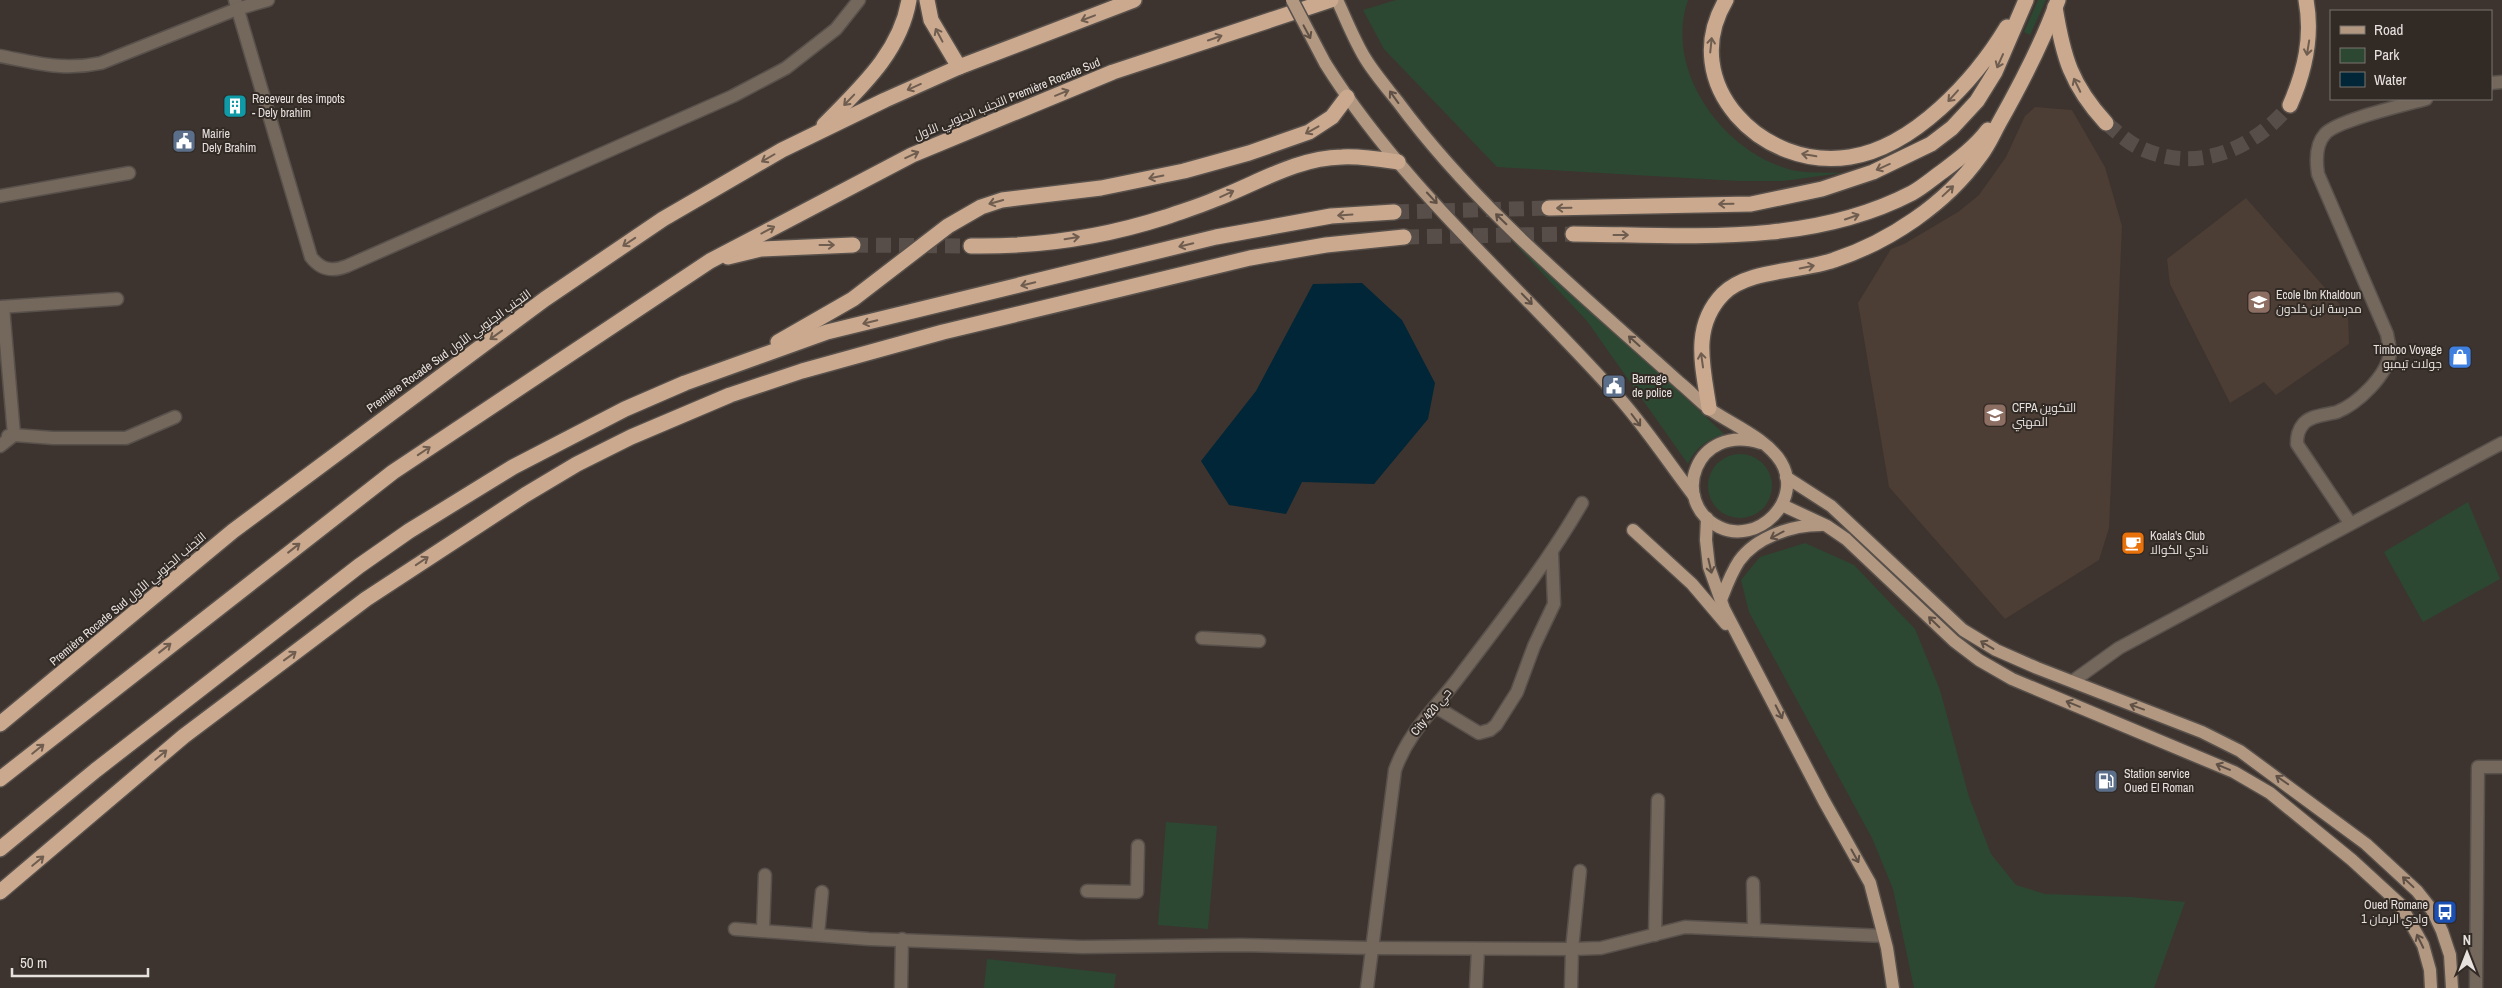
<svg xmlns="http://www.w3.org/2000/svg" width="2502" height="988" viewBox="0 0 2502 988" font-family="'Archivo Narrow',Cairo,sans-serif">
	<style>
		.built { fill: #4c3d35 }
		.green { fill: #2c4832 }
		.water { fill: #002637 }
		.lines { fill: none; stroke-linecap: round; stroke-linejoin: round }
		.motorway-tunnel { stroke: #574e49; stroke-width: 15; stroke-dasharray: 15 8; stroke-linecap: butt }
		.minor-casing { stroke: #58504b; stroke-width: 15 }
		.primary-casing { stroke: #58504b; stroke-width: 15 }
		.motorway-casing { stroke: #58504b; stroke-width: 18 }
		.minor { stroke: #74675c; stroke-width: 12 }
		.primary { stroke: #b29781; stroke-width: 12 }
		.motorway { stroke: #caa98f; stroke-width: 15 }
		.primary-bridge-casing { stroke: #58504b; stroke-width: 15; stroke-linecap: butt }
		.primary-bridge { stroke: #b29781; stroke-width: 12 }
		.oneway { stroke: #6f5d4f }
		.oneway2 { stroke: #5f5045 }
		.labels { text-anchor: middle; stroke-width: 4; stroke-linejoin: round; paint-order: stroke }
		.poi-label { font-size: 12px; fill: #e8e2df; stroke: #322a25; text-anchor: start }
		.street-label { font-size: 12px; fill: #e8e2df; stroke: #322a25 }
	</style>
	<rect width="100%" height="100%" fill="#3d342f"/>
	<g class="built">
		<path d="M2035,107l37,3 33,57 17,59 -13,302 -10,32 -94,59 -116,-132 -31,-184 33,-54 13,-5 54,-32 21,-17 27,-38 19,-41z"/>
		<path d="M2246,198l102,116 1,30 -73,51 -12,-13 -34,21 -60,-119 -3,-25z"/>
	</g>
	<g class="green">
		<path d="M1396,0h292c-24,68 32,148 97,168 16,6 39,4 57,5l-59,8h-45l-241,-14 -113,-118 -21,-39z"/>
		<path d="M2038,0h8l-16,35 -6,-3z"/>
		<path d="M1460,185l264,249c-17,6 -28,13 -36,30l-101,-143z"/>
		<circle cx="1740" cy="486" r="32"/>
		<path d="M2468,502l32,77 -77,43 -39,-70z"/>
		<path d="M1805,543l49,22 61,64 25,61 29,107 22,57 25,31 29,9 85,3 55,5 -31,86h-240l-21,-99 -21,-51 -123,-226 -8,-32 19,-23z"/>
		<path d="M1166,822l51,4 -9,103 -50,-4z"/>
		<path d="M987,959l129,15 -2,14h-130z"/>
	</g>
	<path class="water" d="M1362,283l40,37 33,63 -7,36 -54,65 -72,-2 -16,32 -57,-9 -28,-44 55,-70 57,-107z"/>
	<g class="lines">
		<g class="motorway-tunnel">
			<path d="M2106,123c11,9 21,19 34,25 56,26 113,2 150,-43"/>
			<path d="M1394,212l155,-4"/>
			<path d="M1404,237l169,-3"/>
			<path d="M853,245l118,1"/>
		</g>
		<g class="minor-casing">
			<g id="minor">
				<path d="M235,0l76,257c10,13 21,15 36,9l386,-170 53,-28 50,-39 23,-29"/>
				<path d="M0,56c37,7 63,15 101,7l136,-54 31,-9"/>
				<path d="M2491,83l11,-1"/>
				<path d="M0,196l129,-23"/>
				<path d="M0,307l117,-8"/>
				<path d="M3,307l11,128 -6,1"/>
				<path d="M0,446l14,-11 39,3h73l49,-21"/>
				<path d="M2350,523l-53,-79c0,-8 1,-14 7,-21 8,-8 22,-8 33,-11 20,-8 50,-36 53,-59 0,-6 -2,-13 -3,-19l-69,-160c-2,-13 -3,-29 7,-40 12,-14 80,-29 101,-35"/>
				<path d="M1202,638l57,3"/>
				<path d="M2073,681l46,-33 383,-205"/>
				<path d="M1436,707l43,26 11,-3 6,-5 21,-33 17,-46 20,-42 -2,-51"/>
				<path d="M1753,883l1,47"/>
				<path d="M1087,891l50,1 1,-46"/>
				<path d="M735,929l134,10 213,8 158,-2 131,3 201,1 29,-1 84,-21 199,9"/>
				<path d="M763,930l2,-55"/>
				<path d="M818,934l4,-42"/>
				<path d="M1655,935l3,-135"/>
				<path d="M901,988l1,-49"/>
				<path d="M1367,988l28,-218c14,-39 39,-60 64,-93 43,-57 87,-112 123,-174"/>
				<path d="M1476,988l2,-39"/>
				<path d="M1571,988l1,-39 8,-78"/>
				<path d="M2476,988l2,-221h24"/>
			</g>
		</g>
		<g class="primary-casing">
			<g id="primary">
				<path d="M1337,0c9,19 17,40 28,58 9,15 22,30 33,44 79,107 184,192 282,281 11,9 20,19 31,27 22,15 56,29 70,52 23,38 -23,84 -62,65 -50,-25 -24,-105 42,-84"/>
				<path d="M1325,63c76,122 192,221 288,328 30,32 54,70 81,105"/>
				<path d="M1786,477l45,29 132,124 33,20 41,18 165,64 38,19 126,93 51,47 15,19 10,21 8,24 2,33"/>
				<path d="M1782,505l45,21 19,13 108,102 25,19 33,19 222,93 36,21 82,67 48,44 23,41 7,25 1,18"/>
				<path d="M1707,518l-1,22 3,27 15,42 100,192 46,82 17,65 6,40"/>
				<path d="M1633,530l59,54 34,40"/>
				<path d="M1721,600c5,-13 10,-27 18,-39 17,-24 53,-36 82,-36"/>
			</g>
		</g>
		<g class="motorway-casing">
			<g id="motorway">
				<path d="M927,0l4,20 28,47"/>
				<path d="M1726,0c-50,84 37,171 124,157 64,-10 125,-77 157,-130"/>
				<path d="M2055,7c8,50 16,78 51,116"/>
				<path d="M2290,105c15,-34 23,-68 16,-105"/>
				<path d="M824,125c36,-37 76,-72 85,-125"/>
				<path d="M1549,208l202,-4 71,-15 51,-17 58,-28 21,-16 25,-27 18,-29 31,-72"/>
				<path d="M1573,234c113,1 235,13 339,-41 11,-6 21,-15 31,-22 16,-12 33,-25 45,-41"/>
				<path d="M971,246c65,1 133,-9 195,-29 17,-6 34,-11 50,-18 42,-16 80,-41 126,-42 19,-1 37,2 56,5"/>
				<path d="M728,257l33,-8 92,-4"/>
				<path d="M778,342l75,-43 95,-73 33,-19 21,-7 99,-12 83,-17 65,-18 60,-21 23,-15 15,-20"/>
				<path d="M1709,408c-6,-41 -18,-81 14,-114 25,-25 78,-22 111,-34 55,-18 112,-56 146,-104 8,-10 13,-22 19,-33 22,-39 44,-81 59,-123"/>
				<path d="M0,724l233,-193 312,-232 118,-80 119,-69 103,-50 74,-33 175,-67"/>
				<path d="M0,779l393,-307 317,-211 202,-106 201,-83 218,-72"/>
				<path d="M0,849l96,-79 263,-204 50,-35 104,-64 112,-58 60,-26 142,-51 389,-95 115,-21 63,-4"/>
				<path d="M0,892l184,-156 182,-137 159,-104 52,-31 54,-27 99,-42 72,-24 141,-39 307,-74 76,-13 78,-8"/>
			</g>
		</g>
		<use href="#minor" class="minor"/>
		<use href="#primary" class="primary"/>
		<use href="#motorway" class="motorway"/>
		<g class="primary-bridge-casing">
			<path id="primary-bridge" d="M1292,0l33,63"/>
		</g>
		<use href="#primary-bridge" class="primary-bridge"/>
	</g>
	<defs><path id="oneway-shaft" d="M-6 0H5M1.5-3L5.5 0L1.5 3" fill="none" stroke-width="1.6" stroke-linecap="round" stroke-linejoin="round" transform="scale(1.25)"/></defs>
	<g class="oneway">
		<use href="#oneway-shaft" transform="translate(1088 18) rotate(159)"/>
		<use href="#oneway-shaft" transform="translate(939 35) rotate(-118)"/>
		<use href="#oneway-shaft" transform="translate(1215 38) rotate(-19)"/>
		<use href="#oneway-shaft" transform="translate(1711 45) rotate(-84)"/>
		<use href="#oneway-shaft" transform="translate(2308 48) rotate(99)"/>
		<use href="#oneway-shaft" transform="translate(2000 61) rotate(114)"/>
		<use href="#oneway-shaft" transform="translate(2077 85) rotate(-116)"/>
		<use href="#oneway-shaft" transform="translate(914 87) rotate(156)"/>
		<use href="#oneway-shaft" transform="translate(1062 93) rotate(-22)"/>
		<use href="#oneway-shaft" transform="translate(1953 96) rotate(132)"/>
		<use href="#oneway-shaft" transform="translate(849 100) rotate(134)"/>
		<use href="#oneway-shaft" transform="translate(1312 130) rotate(151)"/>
		<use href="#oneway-shaft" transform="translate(912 155) rotate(-25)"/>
		<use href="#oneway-shaft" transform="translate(1809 155) rotate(-170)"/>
		<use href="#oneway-shaft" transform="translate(768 158) rotate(150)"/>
		<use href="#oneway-shaft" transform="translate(1883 167) rotate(156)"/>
		<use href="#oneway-shaft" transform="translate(1156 177) rotate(169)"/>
		<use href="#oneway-shaft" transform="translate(1948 191) rotate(-43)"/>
		<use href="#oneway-shaft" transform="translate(1227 194) rotate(-25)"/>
		<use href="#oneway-shaft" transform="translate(996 202) rotate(164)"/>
		<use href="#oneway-shaft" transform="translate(1726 204) rotate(179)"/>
		<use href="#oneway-shaft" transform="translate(1564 208) rotate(179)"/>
		<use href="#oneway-shaft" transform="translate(1345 215) rotate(176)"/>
		<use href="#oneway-shaft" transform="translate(1852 217) rotate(-19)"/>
		<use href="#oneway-shaft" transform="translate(768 230) rotate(-28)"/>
		<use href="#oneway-shaft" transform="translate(1621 235)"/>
		<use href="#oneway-shaft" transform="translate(1072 238) rotate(-9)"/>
		<use href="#oneway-shaft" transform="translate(629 242) rotate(146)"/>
		<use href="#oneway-shaft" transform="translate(827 245)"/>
		<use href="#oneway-shaft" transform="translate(1186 245) rotate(166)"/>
		<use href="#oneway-shaft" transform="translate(1807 267) rotate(-11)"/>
		<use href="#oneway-shaft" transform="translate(1028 284) rotate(166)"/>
		<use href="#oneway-shaft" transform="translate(870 322) rotate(167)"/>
		<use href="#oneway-shaft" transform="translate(496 335) rotate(144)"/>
		<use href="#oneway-shaft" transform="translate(1702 360) rotate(-98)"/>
		<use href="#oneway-shaft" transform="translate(424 451) rotate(-34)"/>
		<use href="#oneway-shaft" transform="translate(294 548) rotate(-38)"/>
		<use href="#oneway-shaft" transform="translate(422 561) rotate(-34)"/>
		<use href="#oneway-shaft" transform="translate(165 648) rotate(-38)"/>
		<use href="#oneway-shaft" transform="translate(290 656) rotate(-36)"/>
		<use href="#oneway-shaft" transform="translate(38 749) rotate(-39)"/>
		<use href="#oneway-shaft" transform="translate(161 755) rotate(-40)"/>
		<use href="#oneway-shaft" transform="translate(38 861) rotate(-40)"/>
	</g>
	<g class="oneway2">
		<use href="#oneway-shaft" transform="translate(1307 32) rotate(62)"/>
		<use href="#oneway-shaft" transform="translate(1394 97) rotate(-126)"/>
		<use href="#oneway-shaft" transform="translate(1432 198) rotate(47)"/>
		<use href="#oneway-shaft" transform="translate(1501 219) rotate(-136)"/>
		<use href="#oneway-shaft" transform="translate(1527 299) rotate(46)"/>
		<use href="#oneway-shaft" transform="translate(1634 341) rotate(-138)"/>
		<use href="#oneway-shaft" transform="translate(1636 420) rotate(53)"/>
		<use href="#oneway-shaft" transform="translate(1777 535) rotate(152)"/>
		<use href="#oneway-shaft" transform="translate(1710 566) rotate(77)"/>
		<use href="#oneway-shaft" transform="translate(1934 622) rotate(-136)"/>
		<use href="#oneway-shaft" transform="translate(1987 645) rotate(-149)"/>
		<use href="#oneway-shaft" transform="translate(2073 704) rotate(-158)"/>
		<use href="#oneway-shaft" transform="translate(2137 707) rotate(-160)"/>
		<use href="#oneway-shaft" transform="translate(1779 712) rotate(63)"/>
		<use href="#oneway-shaft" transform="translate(2223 767) rotate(-157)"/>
		<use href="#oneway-shaft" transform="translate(2282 780) rotate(-145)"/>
		<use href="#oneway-shaft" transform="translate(1855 856) rotate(61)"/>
		<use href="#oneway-shaft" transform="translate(2408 882) rotate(-137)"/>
		<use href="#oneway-shaft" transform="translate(2420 941) rotate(-116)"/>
	</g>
	<defs>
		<g id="building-square" transform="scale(1.25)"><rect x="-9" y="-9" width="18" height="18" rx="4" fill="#0f9aa8" stroke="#322a25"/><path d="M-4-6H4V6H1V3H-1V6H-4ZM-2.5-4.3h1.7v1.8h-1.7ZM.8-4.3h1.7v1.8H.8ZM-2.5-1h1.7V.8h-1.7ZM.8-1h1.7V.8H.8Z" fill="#fff"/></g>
		<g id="civic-square" transform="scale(1.25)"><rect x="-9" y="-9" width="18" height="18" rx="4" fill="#5c6f8a" stroke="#322a25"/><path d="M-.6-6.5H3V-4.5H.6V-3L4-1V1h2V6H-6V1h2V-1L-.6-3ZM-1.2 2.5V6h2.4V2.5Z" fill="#fff"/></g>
		<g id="school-square" transform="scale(1.25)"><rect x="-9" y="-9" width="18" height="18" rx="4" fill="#8d6e63" stroke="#322a25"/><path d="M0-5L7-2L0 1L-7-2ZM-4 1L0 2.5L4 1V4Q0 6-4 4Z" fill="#fff"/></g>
		<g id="shop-square" transform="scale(1.25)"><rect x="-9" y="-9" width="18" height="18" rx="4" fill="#3f7fe0" stroke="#322a25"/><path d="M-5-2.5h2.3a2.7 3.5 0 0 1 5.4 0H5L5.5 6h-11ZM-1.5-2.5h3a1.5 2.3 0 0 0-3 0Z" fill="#fff"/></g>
		<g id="university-square" transform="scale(1.25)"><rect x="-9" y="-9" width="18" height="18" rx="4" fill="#8d6e63" stroke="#322a25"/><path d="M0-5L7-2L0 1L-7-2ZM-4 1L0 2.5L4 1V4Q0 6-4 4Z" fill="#fff"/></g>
		<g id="cafe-square" transform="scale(1.25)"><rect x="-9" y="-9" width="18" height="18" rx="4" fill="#e8710a" stroke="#322a25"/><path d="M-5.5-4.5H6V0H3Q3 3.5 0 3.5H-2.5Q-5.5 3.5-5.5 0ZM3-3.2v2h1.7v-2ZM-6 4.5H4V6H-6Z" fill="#fff"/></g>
		<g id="fuel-square" transform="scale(1.25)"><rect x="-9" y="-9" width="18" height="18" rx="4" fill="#5c6f8a" stroke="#322a25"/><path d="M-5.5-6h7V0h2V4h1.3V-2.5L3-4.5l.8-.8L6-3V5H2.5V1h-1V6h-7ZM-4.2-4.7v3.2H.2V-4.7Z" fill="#fff"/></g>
		<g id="bus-square" transform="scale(1.25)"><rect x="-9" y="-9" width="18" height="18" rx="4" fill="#1a4fb4" stroke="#322a25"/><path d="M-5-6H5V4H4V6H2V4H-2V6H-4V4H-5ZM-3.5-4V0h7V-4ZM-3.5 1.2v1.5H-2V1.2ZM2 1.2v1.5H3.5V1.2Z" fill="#fff"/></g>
	</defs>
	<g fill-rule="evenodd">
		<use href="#building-square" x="235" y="106"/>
		<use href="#civic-square" x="184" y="141"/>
		<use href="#school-square" x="2259" y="302"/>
		<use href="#shop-square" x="2460" y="357"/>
		<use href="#civic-square" x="1614" y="386"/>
		<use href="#university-square" x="1995" y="415"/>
		<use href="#cafe-square" x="2133" y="543"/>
		<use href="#fuel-square" x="2106" y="781"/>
		<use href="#bus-square" x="2445" y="912"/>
	</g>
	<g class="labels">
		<g class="poi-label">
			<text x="252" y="103">Receveur des impots<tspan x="252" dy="14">- Dely brahim</tspan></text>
			<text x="202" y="138">Mairie<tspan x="202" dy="14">Dely Brahim</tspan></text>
			<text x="2276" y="299">Ecole Ibn Khaldoun<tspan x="2276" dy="14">مدرسة ابن خلدون</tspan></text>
			<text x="2442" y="354" text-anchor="end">Timboo Voyage<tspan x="2442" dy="14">جولات تيمبو</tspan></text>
			<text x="1632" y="383">Barrage<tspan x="1632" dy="14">de police</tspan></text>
			<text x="2012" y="412">CFPA التكوين<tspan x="2012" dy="14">المهني</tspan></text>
			<text x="2150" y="540">Koala's Club<tspan x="2150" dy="14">نادي الكوالا</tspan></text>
			<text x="2124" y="778">Station service<tspan x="2124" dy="14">Oued El Roman</tspan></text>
			<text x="2428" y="909" text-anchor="end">Oued Romane<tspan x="2428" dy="14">1 وادي الرمان</tspan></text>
		</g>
		<g class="street-label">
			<text transform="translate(1007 99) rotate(-22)" y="4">التجنب الجنوبي الأول Première Rocade Sud</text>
			<text transform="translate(449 351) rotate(-36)" y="4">Première Rocade Sud التجنب الجنوبي الأول</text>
			<text transform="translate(128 599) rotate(-40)" y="4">Première Rocade Sud التجنب الجنوبي الأول</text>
			<text transform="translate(1431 712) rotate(-51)" y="4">City 420 حي</text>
		</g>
	</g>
	<rect x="2330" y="10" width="162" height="90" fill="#322a25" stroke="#7b746f"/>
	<rect x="2340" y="26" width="25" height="8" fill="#b29781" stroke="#7b746f"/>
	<text x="2374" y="35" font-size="15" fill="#e8e2df">Road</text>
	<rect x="2340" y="48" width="25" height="15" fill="#2c4832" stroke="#7b746f"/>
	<text x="2374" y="60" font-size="15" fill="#e8e2df">Park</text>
	<rect x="2340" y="72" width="25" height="15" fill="#002637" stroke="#7b746f"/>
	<text x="2374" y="85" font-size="15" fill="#e8e2df">Water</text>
	<g transform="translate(2467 953)" stroke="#322a25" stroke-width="4" paint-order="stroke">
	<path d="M0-4L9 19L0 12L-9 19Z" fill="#e8e2df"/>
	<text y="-8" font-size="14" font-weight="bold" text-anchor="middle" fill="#e8e2df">N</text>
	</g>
	<path d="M12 968v8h136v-8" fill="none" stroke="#e8e2df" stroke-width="2.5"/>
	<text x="20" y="968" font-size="15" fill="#e8e2df" stroke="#322a25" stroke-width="4" paint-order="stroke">50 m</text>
</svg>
